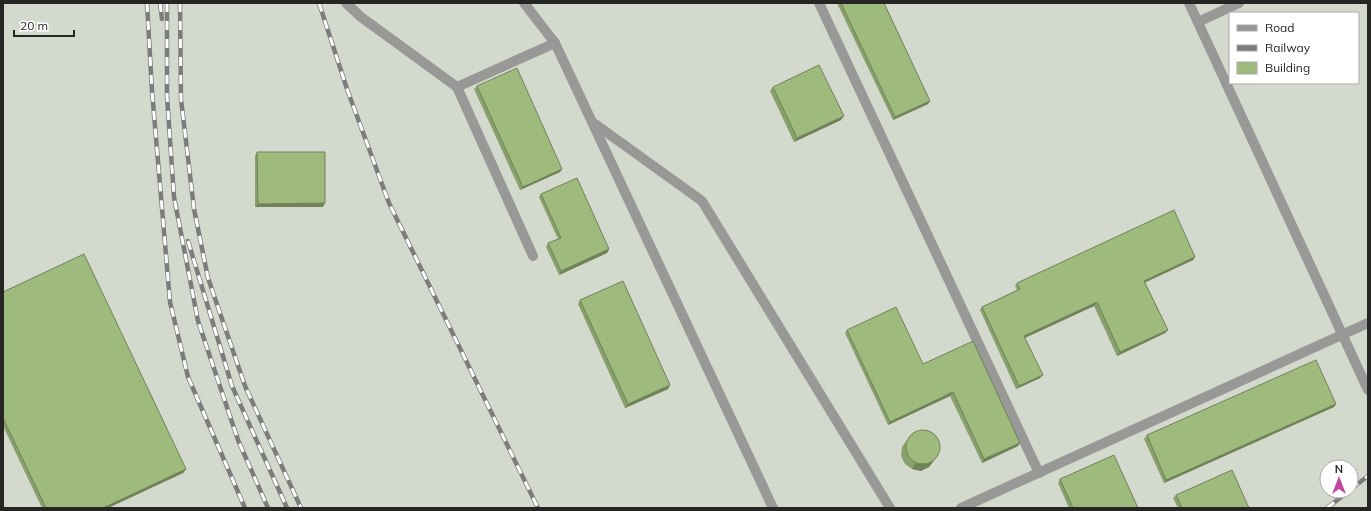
<svg xmlns="http://www.w3.org/2000/svg" width="1371" height="511" viewBox="0 0 1371 511" font-family="Mulish,sans-serif">
	<style>
		.built { fill: #d4d9ce; fill-rule: evenodd }
		.lines { fill: none; stroke-linecap: round; stroke-linejoin: round }
		.minor { stroke: #989997; stroke-width: 10 }
		.rail-casing { stroke: #7c7d7a; stroke-width: 4.5 }
		.rail { stroke: #fff; stroke-width: 3; stroke-dasharray: 9; stroke-linecap: butt }
		.wall { fill: #88a06c }
		.shaded-wall { fill: #6f8258 }
		.building { fill: #9eba7d; stroke: #6f8258 }
	</style>
	<rect width="100%" height="100%" fill="#dfe1dd"/>
	<path class="built" d="M3,3h1365v505h-1365zM1230,13h128v70h-128zM1327,467h24v24h-24z"/>
	<g class="lines">
		<g class="minor">
			<path d="M346,3l15,14 96,70 76,169"/>
			<path d="M524,3l31,40 218,465"/>
			<path d="M819,3l220,470"/>
			<path d="M1189,3l179,387"/>
			<path d="M1198,22l41,-19"/>
			<path d="M457,87l98,-44"/>
			<path d="M595,124l107,77 188,307"/>
			<path d="M961,508l407,-185"/>
		</g>
		<g class="rail-casing">
			<g id="rail">
				<path d="M147,3l5,88 18,211 18,75 57,131"/>
				<path d="M160,3l2,16"/>
				<path d="M167,3v93l7,101 24,124 40,119 30,68"/>
				<path d="M180,3l1,96 13,110 14,69 37,108 56,122"/>
				<path d="M319,3l28,86 42,114 149,305"/>
				<path d="M188,241l44,145 55,122"/>
				<path d="M1351,489l17,-13"/>
				<path d="M1327,508l22,-17"/>
			</g>
		</g>
		<use href="#rail" class="rail"/>
	</g>
	<g class="wall">
		<path d="M837,3h47l44,101 -35,16z"/>
		<path d="M477,86l85,83 -2,3 -40,18 -46,-101z"/>
		<path d="M773,87l68,33 -47,22 -24,-51z"/>
		<path d="M257,152l66,55h-68v-51z"/>
		<path d="M541,194l68,55 -2,4 -48,22 -13,-28 2,-4 10,-4 -19,-42z"/>
		<path d="M1195,257l-2,3 -48,22 23,48 -3,3 -48,23 -23,-50 -69,32 15,40 -24,11 -36,-79 2,-3 35,-17 -2,-4 2,-3z"/>
		<path d="M3,292l183,177 -3,4 -75,35h-66l-39,-82z"/>
		<path d="M580,300l90,85 -2,4 -43,19 -47,-104z"/>
		<path d="M847,330l76,34 97,79 -2,3 -36,17 -32,-67 -62,29 -43,-92z"/>
		<path d="M1336,404l-2,3 -170,76 -20,-44 3,-4z"/>
		<path d="M907,440l27,20 -5,7 -8,4 -9,-2 -7,-5 -4,-8 1,-9z"/>
		<path d="M1060,479l78,29h-69l-11,-25z"/>
		<path d="M1176,495l73,13h-71l-5,-10z"/>
	</g>
	<g class="shaded-wall">
		<path d="M930,101l-2,3 -35,16 2,-3z"/>
		<path d="M844,116l-3,4 -47,22 3,-4z"/>
		<path d="M562,169l-2,3 -40,18 3,-3z"/>
		<path d="M325,203l-2,4h-68l3,-3z"/>
		<path d="M609,249l-2,4 -48,22 2,-4z"/>
		<path d="M1195,257l-2,3 -51,24 2,-3z"/>
		<path d="M1097,302l-3,4 -72,33 2,-3z"/>
		<path d="M1168,330l-3,3 -48,23 3,-4z"/>
		<path d="M1043,375l-3,3 -24,11 3,-3z"/>
		<path d="M670,385l-2,4 -43,19 3,-4z"/>
		<path d="M953,392l-3,4 -62,29 2,-3z"/>
		<path d="M1336,404l-2,3 -170,76 2,-3z"/>
		<path d="M1020,443l-2,3 -36,17 2,-4z"/>
		<path d="M939,454l-10,13 -8,4 -9,-2 4,-6z"/>
		<path d="M186,469l-3,4 -75,35h-5z"/>
	</g>
	<g class="building">
		<path d="M841,3h43l46,98 -35,16z"/>
		<path d="M819,65l25,51 -47,22 -24,-51z"/>
		<path d="M517,68l45,101 -39,18 -46,-101z"/>
		<path d="M257,152h68v51l-67,1z"/>
		<path d="M577,178l32,71 -48,22 -13,-28 13,-5 -20,-44z"/>
		<path d="M1174,210l21,47 -51,24 24,49 -48,22 -23,-50 -73,34 19,39 -24,11 -37,-79 38,-18 -3,-6z"/>
		<path d="M84,254l102,215 -83,39h-57l-43,-90v-126z"/>
		<path d="M623,281l47,104 -42,19 -48,-104z"/>
		<path d="M896,307l27,57 50,-23 47,102 -36,16 -31,-67 -63,30 -43,-92z"/>
		<path d="M1316,360l20,44 -170,76 -19,-45z"/>
		<circle cx="923" cy="447" r="17"/>
		<path d="M1114,455l24,53h-65l-13,-29z"/>
		<path d="M1232,470l17,38h-67l-6,-13z"/>
	</g>
	<rect width="1371" height="511" fill="none" stroke="#252624" stroke-width="8"/>
	<rect x="1229" y="12" width="130" height="72" fill="#ffffff" stroke="#a8a8a7"/>
	<rect x="1237" y="25" width="20" height="6" fill="#989997" stroke="#a8a8a7"/>
	<text x="1265" y="32" font-size="12" fill="#252624">Road</text>
	<rect x="1237" y="45" width="20" height="6" fill="#7c7d7a" stroke="#a8a8a7"/>
	<text x="1265" y="52" font-size="12" fill="#252624">Railway</text>
	<rect x="1237" y="62" width="20" height="12" fill="#9eba7d" stroke="#a8a8a7"/>
	<text x="1265" y="72" font-size="12" fill="#252624">Building</text>
	<g transform="translate(1339 479)"><circle r="19" fill="#ffffff" stroke="#a8a8a7"/>
	<path d="M0-3L7 15L0 10L-7 15Z" fill="#c0499f"/>
	<text y="-6" font-size="11" font-weight="bold" text-anchor="middle" fill="#252624">N</text>
	</g>
	<path d="M14 30v6h60v-6" fill="none" stroke="#252624" stroke-width="2"/>
	<text x="20" y="30" font-size="12" fill="#252624" stroke="#ffffff" stroke-width="3" paint-order="stroke">20 m</text>
</svg>
